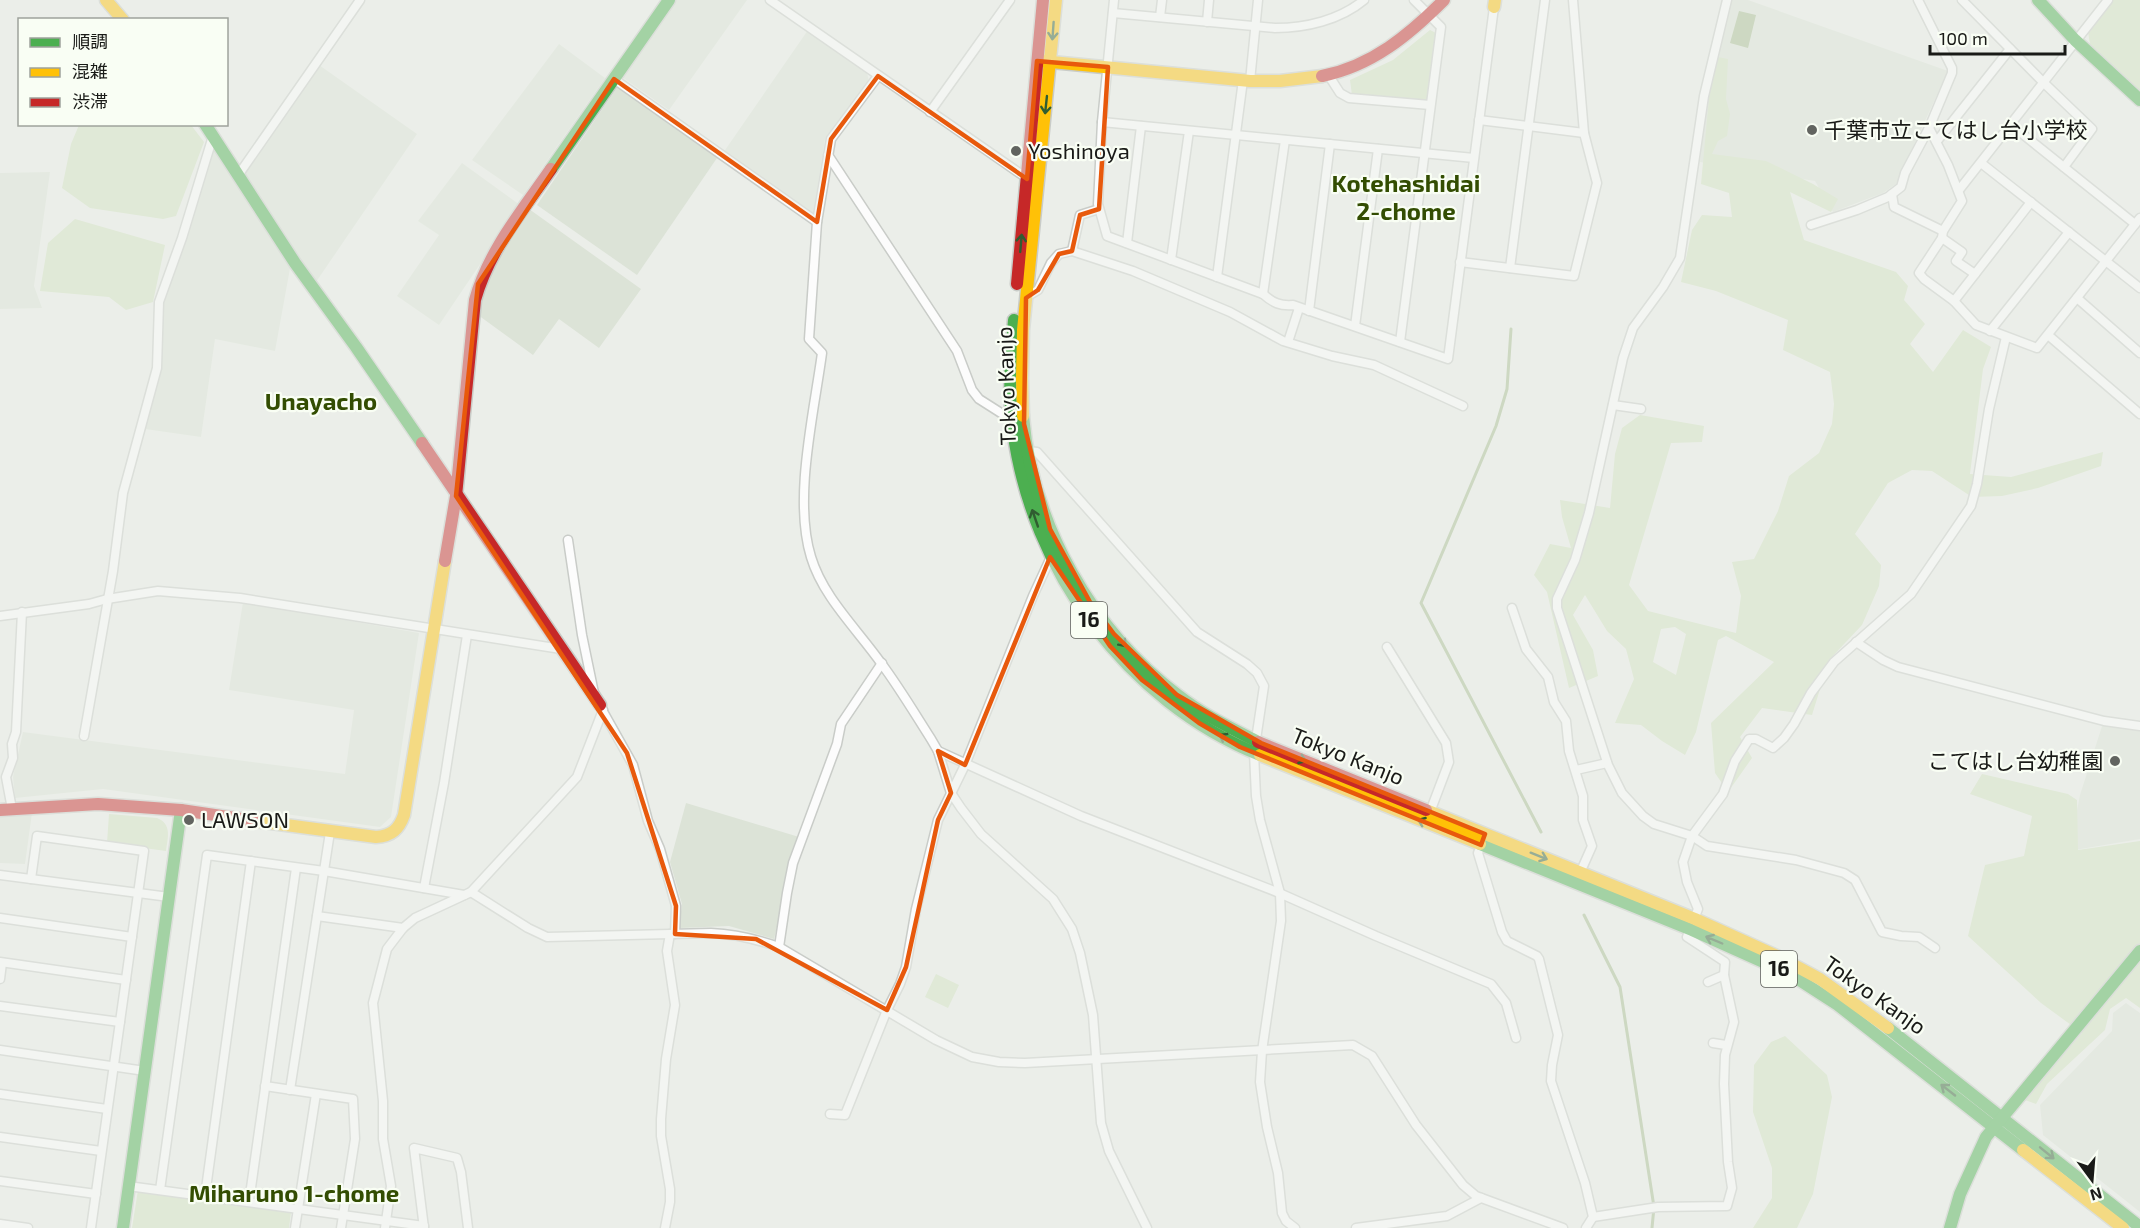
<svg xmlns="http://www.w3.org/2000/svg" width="2140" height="1228" viewBox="0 0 2140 1228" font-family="'Exo 2','Noto Sans JP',sans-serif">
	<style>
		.built { fill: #dce3d7 }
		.green { fill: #d3e2c1; fill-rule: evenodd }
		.water { fill: #a8bc92 }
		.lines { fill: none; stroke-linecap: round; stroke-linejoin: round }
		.stream { stroke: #a8bc92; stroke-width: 3 }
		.street-casing { stroke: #c9ccc8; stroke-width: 11 }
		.fast-casing { stroke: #c9ccc8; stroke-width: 15 }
		.slow-casing { stroke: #c9ccc8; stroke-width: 15 }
		.jam-casing { stroke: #c9ccc8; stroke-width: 15 }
		.street { stroke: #fcfcfc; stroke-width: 8 }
		.fast { stroke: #4caf50; stroke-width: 12 }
		.slow { stroke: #ffc107; stroke-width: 12 }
		.jam { stroke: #c62828; stroke-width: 12 }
		.oneway { stroke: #305d31 }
		.marked { fill: none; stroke: #e8590c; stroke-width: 4.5; stroke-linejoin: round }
		.poi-dot { fill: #626460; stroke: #f9fef4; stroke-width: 2 }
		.labels { text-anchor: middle; stroke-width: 4.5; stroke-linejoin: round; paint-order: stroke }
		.shield { fill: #f9fef4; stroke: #5c5e59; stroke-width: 1.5 }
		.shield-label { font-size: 21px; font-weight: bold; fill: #191a17 }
		.poi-label { font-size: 22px; fill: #191a17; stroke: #f9fef4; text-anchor: start }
		.street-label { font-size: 22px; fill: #191a17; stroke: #f9fef4 }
		.neighbourhood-label { font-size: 24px; font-weight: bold; fill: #334d02; stroke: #f9fef4 }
	</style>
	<rect width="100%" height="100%" fill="#ebeee9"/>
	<g class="built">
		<path d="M674,0h73l-78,110 -47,-33z"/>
		<path d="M1731,0h17l200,71 -52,113 -13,9 -50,19 -18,-31 -115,-19 6,-65z"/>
		<path d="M808,30l59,42 2,10 -44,57 -12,76 -90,-62z"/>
		<path d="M559,44l46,34 -82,117 -51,-35z"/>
		<path d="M319,65l98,69 -101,148 -73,-110z"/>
		<path d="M618,86l99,72 -80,117 -100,-70z"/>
		<path d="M213,145l78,118 -16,88 -60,-12 -14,98 -56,-8 17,-60 1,-67 37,-106z"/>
		<path d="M462,163l58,42 -81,120 -42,-29 42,-61 -21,-14z"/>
		<path d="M50,172l-16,114 8,22 -42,1v-136z"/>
		<path d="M529,209l112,80 -42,59 -40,-29 -26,36 -55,-40 3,-27 8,-20z"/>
		<path d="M243,602l176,31 -28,184 -11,10 -277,-38 -88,9 -2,-21 10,-45 322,42 9,-64 -125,-20z"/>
		<path d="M2103,723l37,5v111l-71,12 11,-56z"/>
		<path d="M686,803l113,34 -25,102 -45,-13 -50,2 3,-24 -12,-42z"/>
		<path d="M32,813l-7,51 -25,-1v-46z"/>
		<path d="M2126,1003l14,10v199l-97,-77 -3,-30 72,-74 1,-18z"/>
	</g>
	<g class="green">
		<path d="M2113,0h27v91l-50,-47 -2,-12z"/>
		<path d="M1430,30l6,3 -8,66 -5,3 -71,-7 -2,-15 43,-20z"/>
		<path d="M1713,56l15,3 -2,40 4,15 -3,22 -9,5 -6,13 54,7 47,23 25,15 -7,13 -41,-20 14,48 92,32 12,14 -4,14 21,24 -15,20 23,28 30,-42 28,17 -8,22 -13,105 41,3 92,-25 -2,14 -63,22 -36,8 -30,1 -40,-26 -20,-1 -24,13 -33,51 26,31 -2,21 -17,39 -33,35 -17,55 -50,-7 -22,29 12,21 -24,34 -13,-19 -4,-50 63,-61 -48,-26 -8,4 -22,92 -11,23 -23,-14 -21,-16 -26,-2 19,-44 -8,-30 -19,-18 -22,-36 -12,20 20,35 5,26 -29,12 -22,-96 -13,-17 16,-31 21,4 -9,-31 -2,-17 50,8 5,-54 7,-26 18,-13 64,11 -2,16 -31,1 -42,142 19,26 88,22 5,-37 -9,-34 22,-3 24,-48 11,-35 30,-23 13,-29 2,-20 -4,-32 -47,-22 5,-30 -72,-29 -35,-9 11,-52 10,-15 30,2 -3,-24 -28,-9zM1675,627l11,7 -10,41 -23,-13 8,-33z"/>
		<path d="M79,125h112l13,17 -28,74 -13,3 -73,-11 -28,-20 9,-44z"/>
		<path d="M75,219l90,26 -12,57 -27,8 -17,-13 -69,-6 8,-48z"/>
		<path d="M1982,774l86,20 9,6 1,50 62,-9v167l-14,-10 -16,11 -5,21 -58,54 -11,20 -11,-4 57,-67 -41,-30 -73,-67 17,-71 39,-9 8,-40 -62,-22z"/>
		<path d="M109,814l48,4c15,6 11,19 9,33l-59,-8z"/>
		<path d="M936,974l23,11 -11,23 -23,-11z"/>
		<path d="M1785,1036l42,39 5,22 -19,97 -16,34h-44l19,-30v-30l-19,-56 1,-47 17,-23z"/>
		<path d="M138,1190l153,22 -2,16h-157z"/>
	</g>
	<path class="water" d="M1739,11l17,4 -8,33 -18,-5z"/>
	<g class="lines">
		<g class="stream">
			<path d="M1511,329l-4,60 -11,37 -75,177 120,229"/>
			<path d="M1584,915l36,72 34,220 -2,21"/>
		</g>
		<g class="street-casing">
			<g id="street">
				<path d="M770,0l258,179"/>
				<path d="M1114,0l-12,122 -4,82 9,32 156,58c10,9 17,12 30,11l155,54 46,-352"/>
				<path d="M1727,0l-23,96 -24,162 -17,29 -30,41 -10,30 -34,155 -14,47 -18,39v9l51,157 14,28 21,23 11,8 38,12 15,10 89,14 48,13 11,7 27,52 19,4 18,1 16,11"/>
				<path d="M1962,0l82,83 48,46 -28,38"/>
				<path d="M1113,13l162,15c31,0 65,-8 89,-28"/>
				<path d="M1160,17l2,-17"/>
				<path d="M1207,22l2,-22"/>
				<path d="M878,76l-47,63 -14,83 -8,117 13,14c-8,60 -29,146 -11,204 12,40 46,72 70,106 18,24 34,51 50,76l7,12 13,42 10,15 20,26 72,65 19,30 8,24 13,62 8,108 8,28 38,77"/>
				<path d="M1329,76l11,17 9,5 81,7"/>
				<path d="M614,79l203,143"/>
				<path d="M1250,81l8,-81"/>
				<path d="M930,112l80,-112"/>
				<path d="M1479,120l105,13"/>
				<path d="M1102,122l372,36"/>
				<path d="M2010,124l125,100"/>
				<path d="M1929,128l19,37 14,36 -19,30 -1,7 -23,35 5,6 30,22 22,24 61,23 103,-130"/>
				<path d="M1937,141l73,-92"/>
				<path d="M828,155l129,196 15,39 7,9 33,21"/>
				<path d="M1981,163l159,125"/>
				<path d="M239,174l121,-174"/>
				<path d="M1959,190l149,-190"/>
				<path d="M1892,194l2,13 49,24"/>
				<path d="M1811,225l46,-15 31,-13 13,-10 4,-14 24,-45 23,-55v-5l-34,-68"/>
				<path d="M1942,238l20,14 -6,9 19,13"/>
				<path d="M1127,243l14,-117"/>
				<path d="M1072,251l8,-36 19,-6"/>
				<path d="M1171,260l18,-129"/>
				<path d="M1460,262l114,14 23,-93 -13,-50 -11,-133"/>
				<path d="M1510,268l35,-268"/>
				<path d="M1217,277l26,-197"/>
				<path d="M1263,294l22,-154"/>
				<path d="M1026,297l12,-7 13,-27 8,-9 13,-3 61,20 97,41 53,29 49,15 42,9 89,41"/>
				<path d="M2077,298l63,55"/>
				<path d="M1954,301l77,-99"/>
				<path d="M1309,311l21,-167"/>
				<path d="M1355,326l23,-177"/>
				<path d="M1990,331l79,-99"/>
				<path d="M2048,335l92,79"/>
				<path d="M1288,342l11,-34"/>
				<path d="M1400,342l41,-315 -27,-27"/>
				<path d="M1613,405l28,4"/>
				<path d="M1028,451l9,1 160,180 50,32 10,9 7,13 -10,67 2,43 4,24 20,73 1,28 -19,130 -2,31 7,45 11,46 4,40 4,8 9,7"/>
				<path d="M568,540l14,95 12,58"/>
				<path d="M1512,608l14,41 22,28 6,25 12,19 3,30 14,45v24l9,26 -12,27"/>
				<path d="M0,616l89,-12 18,-5 51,-8 82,7 321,51"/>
				<path d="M1856,642l27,18 15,7 206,54 36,5"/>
				<path d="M1387,647l59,96 3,19 -19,50"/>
				<path d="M601,708l32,57 15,56 12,28 16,57 -1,28"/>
				<path d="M84,736l29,-165 10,-78 34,-125 2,-66 23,-64 31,-102"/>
				<path d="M938,751l143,65 196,76 99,44 115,48 15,19 10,35"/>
				<path d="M1576,770l31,-7"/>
				<path d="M12,809l-6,-32 7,-19 -1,-14 4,-12 6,-120"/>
				<path d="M1482,842l-4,11 24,79 5,9 30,15 2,3 19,76 -6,30 -1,16 34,102 8,34 -7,11"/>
				<path d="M0,875l169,22"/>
				<path d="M31,879l6,-43 107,15 -53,377"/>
				<path d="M424,888l20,-105 23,-148"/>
				<path d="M471,892l57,36 19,9 164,-4c25,1 45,6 68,14l157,93 36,17 27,5 26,1 328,-18 19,11 44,69 47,60 13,11 87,32"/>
				<path d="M317,916l86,12"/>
				<path d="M0,918l132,19"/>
				<path d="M779,947l8,-54 6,-30 44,-119 4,-20 41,-61"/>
				<path d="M0,962l126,18"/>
				<path d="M0,979l2,-16"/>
				<path d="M1708,982l16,-7 1,-13 -38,-25 11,-28 -11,-27 -4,-20 9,-26 31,-42 12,-33 14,-22h7l17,9 11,-10 10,-14 17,-31 23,-31 77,-68 60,-88 6,-22 12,-75 17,-72"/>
				<path d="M0,1006l120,16"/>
				<path d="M1713,1043l13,2"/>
				<path d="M0,1050l145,21"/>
				<path d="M265,1086l88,13 2,40 -14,89"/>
				<path d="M290,1090l40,-258"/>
				<path d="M0,1094l107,15"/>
				<path d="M830,1114l15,1 42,-105 13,-26 6,-17 10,-58 22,-89 27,-55 68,-169 18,-39"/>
				<path d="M0,1137l101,14"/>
				<path d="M0,1181l96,13"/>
				<path d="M128,1186l296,40"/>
				<path d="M160,1190l47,-335 117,16 140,24"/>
				<path d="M205,1196l46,-335"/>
				<path d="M249,1202l47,-334"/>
				<path d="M1593,1217l65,-10 69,-1 5,-18 -4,-26 -4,-78 1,-29 9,-33 -10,-47"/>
				<path d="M0,1224l28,4"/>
				<path d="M295,1228l21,-134"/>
				<path d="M385,1228l6,-42 -8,-47v-38l-10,-98 14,-54 16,-21 12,-10 56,-26 106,-115 26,-67"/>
				<path d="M424,1228l-10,-80 43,10 4,14 7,56"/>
				<path d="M665,1228l5,-26v-13l-9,-53v-17l5,-60 9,-54 -8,-54 3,-17"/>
				<path d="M1356,1228l91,-12 34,-18"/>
			</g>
		</g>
		<g class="fast-casing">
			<g id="fast">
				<path d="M2038,0l37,40 65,60"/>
				<path d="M205,124l90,139 61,84 66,96"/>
				<path d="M551,169l118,-169"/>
				<path d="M1014,320c-3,36 -6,73 -1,109 18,142 114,272 247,326"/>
				<path d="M1023,416c9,109 69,215 156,280 24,19 52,32 79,46"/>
				<path d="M1480,844l212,86 98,44 48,31 185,145"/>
				<path d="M1888,1028l252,199"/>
				<path d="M123,1228l58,-418"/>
				<path d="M1950,1228l10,-34 26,-57 154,-186"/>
			</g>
		</g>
		<g class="slow-casing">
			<g id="slow">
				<path d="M106,0l17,20"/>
				<path d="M1494,7l1,-7"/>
				<path d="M1041,61l209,20h30l42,-5"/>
				<path d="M1023,416l-1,-38 1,-48 33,-330"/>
				<path d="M1260,755l220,89"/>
				<path d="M1426,810l269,109 82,37 43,23 68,49"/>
				<path d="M256,821l120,16c16,-1 23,-8 28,-22l41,-254"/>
				<path d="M2023,1150l100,78"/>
			</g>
		</g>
		<g class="jam-casing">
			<g id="jam">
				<path d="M1322,76c50,-10 87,-41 122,-76"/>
				<path d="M1017,284l26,-284"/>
				<path d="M422,443l178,262"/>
				<path d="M445,561l11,-65 19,-196c14,-50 47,-89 76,-131"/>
				<path d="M1258,742l168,68"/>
				<path d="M0,810l98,-6 83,6 75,11"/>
			</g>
		</g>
		<use href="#street" class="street"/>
		<use href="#fast" class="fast"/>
		<use href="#slow" class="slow"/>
		<use href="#jam" class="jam"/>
	</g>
	<defs><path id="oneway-shaft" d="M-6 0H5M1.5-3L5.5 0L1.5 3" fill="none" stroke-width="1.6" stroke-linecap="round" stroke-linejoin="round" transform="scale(1.5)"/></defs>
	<g class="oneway">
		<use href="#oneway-shaft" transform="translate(1053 31) rotate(94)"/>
		<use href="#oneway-shaft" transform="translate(1046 105) rotate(96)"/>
		<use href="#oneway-shaft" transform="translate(1021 243) rotate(-85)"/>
		<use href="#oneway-shaft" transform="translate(1035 518) rotate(-109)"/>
		<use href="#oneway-shaft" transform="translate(1120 640) rotate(48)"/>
		<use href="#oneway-shaft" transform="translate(1227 739) rotate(-150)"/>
		<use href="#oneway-shaft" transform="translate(1298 758) rotate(22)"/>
		<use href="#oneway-shaft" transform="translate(1426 823) rotate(-158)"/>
		<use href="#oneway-shaft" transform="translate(1539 856) rotate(22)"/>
		<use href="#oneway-shaft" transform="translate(1714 940) rotate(-157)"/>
		<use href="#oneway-shaft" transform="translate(1948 1090) rotate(-142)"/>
		<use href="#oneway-shaft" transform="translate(2047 1153) rotate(39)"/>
	</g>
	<path d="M0 0H2140V1228H0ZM1037,61l71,6 -9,142 -19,6 -8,36 -13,3 -21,36 -12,8 -2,126 26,105 40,73 24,32 63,61 84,48 224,91 -4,11 -241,-98 -41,-24 -57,-43 -32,-34 -60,-89 -85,208 -27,-14 13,42 -13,27 -32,147 -19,43 -131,-71 -81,-5 1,-28 -49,-153 -171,-257 22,-212 136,-205 203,143 14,-83 47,-63 149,103z" fill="#ebeee9" fill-opacity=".55" fill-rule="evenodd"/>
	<path class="marked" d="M1037,61l71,6 -9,142 -19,6 -8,36 -13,3 -21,36 -12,8 -2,126 26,105 40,73 24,32 63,61 84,48 224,91 -4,11 -241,-98 -41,-24 -57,-43 -32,-34 -60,-89 -85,208 -27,-14 13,42 -13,27 -32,147 -19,43 -131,-71 -81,-5 1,-28 -49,-153 -171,-257 22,-212 136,-205 203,143 14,-83 47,-63 149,103z"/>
	<g class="poi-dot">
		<circle cx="1812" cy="130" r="6"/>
		<circle cx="1016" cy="151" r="6"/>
		<circle cx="2115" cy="761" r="6"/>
		<circle cx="189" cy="820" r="6"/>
	</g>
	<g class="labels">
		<g class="shield">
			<rect x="1071" y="602" width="36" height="36" rx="4.5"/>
			<rect x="1761" y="951" width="36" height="36" rx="4.5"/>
		</g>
		<g class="shield-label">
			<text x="1089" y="627">16</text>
			<text x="1779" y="976">16</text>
		</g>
		<g class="poi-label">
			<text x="1824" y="138">千葉市立こてはし台小学校</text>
			<text x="1028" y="159">Yoshinoya</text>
			<text x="2103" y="769" text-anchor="end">こてはし台幼稚園</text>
			<text x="201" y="828">LAWSON</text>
		</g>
		<g class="street-label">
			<text transform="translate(1006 386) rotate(-92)" y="8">Tokyo Kanjo</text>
			<text transform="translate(1348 756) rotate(22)" y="8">Tokyo Kanjo</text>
			<text transform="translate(1875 995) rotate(35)" y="8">Tokyo Kanjo</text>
		</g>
		<g class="neighbourhood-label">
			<text x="1406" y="192">Kotehashidai<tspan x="1406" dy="28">2-chome</tspan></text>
			<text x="321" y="410">Unayacho</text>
			<text x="294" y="1202">Miharuno 1-chome</text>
		</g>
	</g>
	<rect x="18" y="18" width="210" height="108" fill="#f9fef4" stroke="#9fa39c" stroke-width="1.5"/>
	<rect x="30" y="38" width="30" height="9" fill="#4caf50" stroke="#9fa39c" stroke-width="1.5"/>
	<text x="72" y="48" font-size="18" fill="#191a17">順調</text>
	<rect x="30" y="68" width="30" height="9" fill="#ffc107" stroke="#9fa39c" stroke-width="1.5"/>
	<text x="72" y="78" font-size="18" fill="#191a17">混雑</text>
	<rect x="30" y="98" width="30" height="9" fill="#c62828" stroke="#9fa39c" stroke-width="1.5"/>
	<text x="72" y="108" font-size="18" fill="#191a17">渋滞</text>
	<g transform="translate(2092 1180) rotate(164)" stroke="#f9fef4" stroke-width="4.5" paint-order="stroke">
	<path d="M0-4.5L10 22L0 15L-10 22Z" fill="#191a17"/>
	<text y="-9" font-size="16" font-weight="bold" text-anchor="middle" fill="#191a17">N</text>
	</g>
	<path d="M1930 45v9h135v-9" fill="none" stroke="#191a17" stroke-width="3"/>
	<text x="1939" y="45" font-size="18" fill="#191a17" stroke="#f9fef4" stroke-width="4.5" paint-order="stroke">100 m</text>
</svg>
